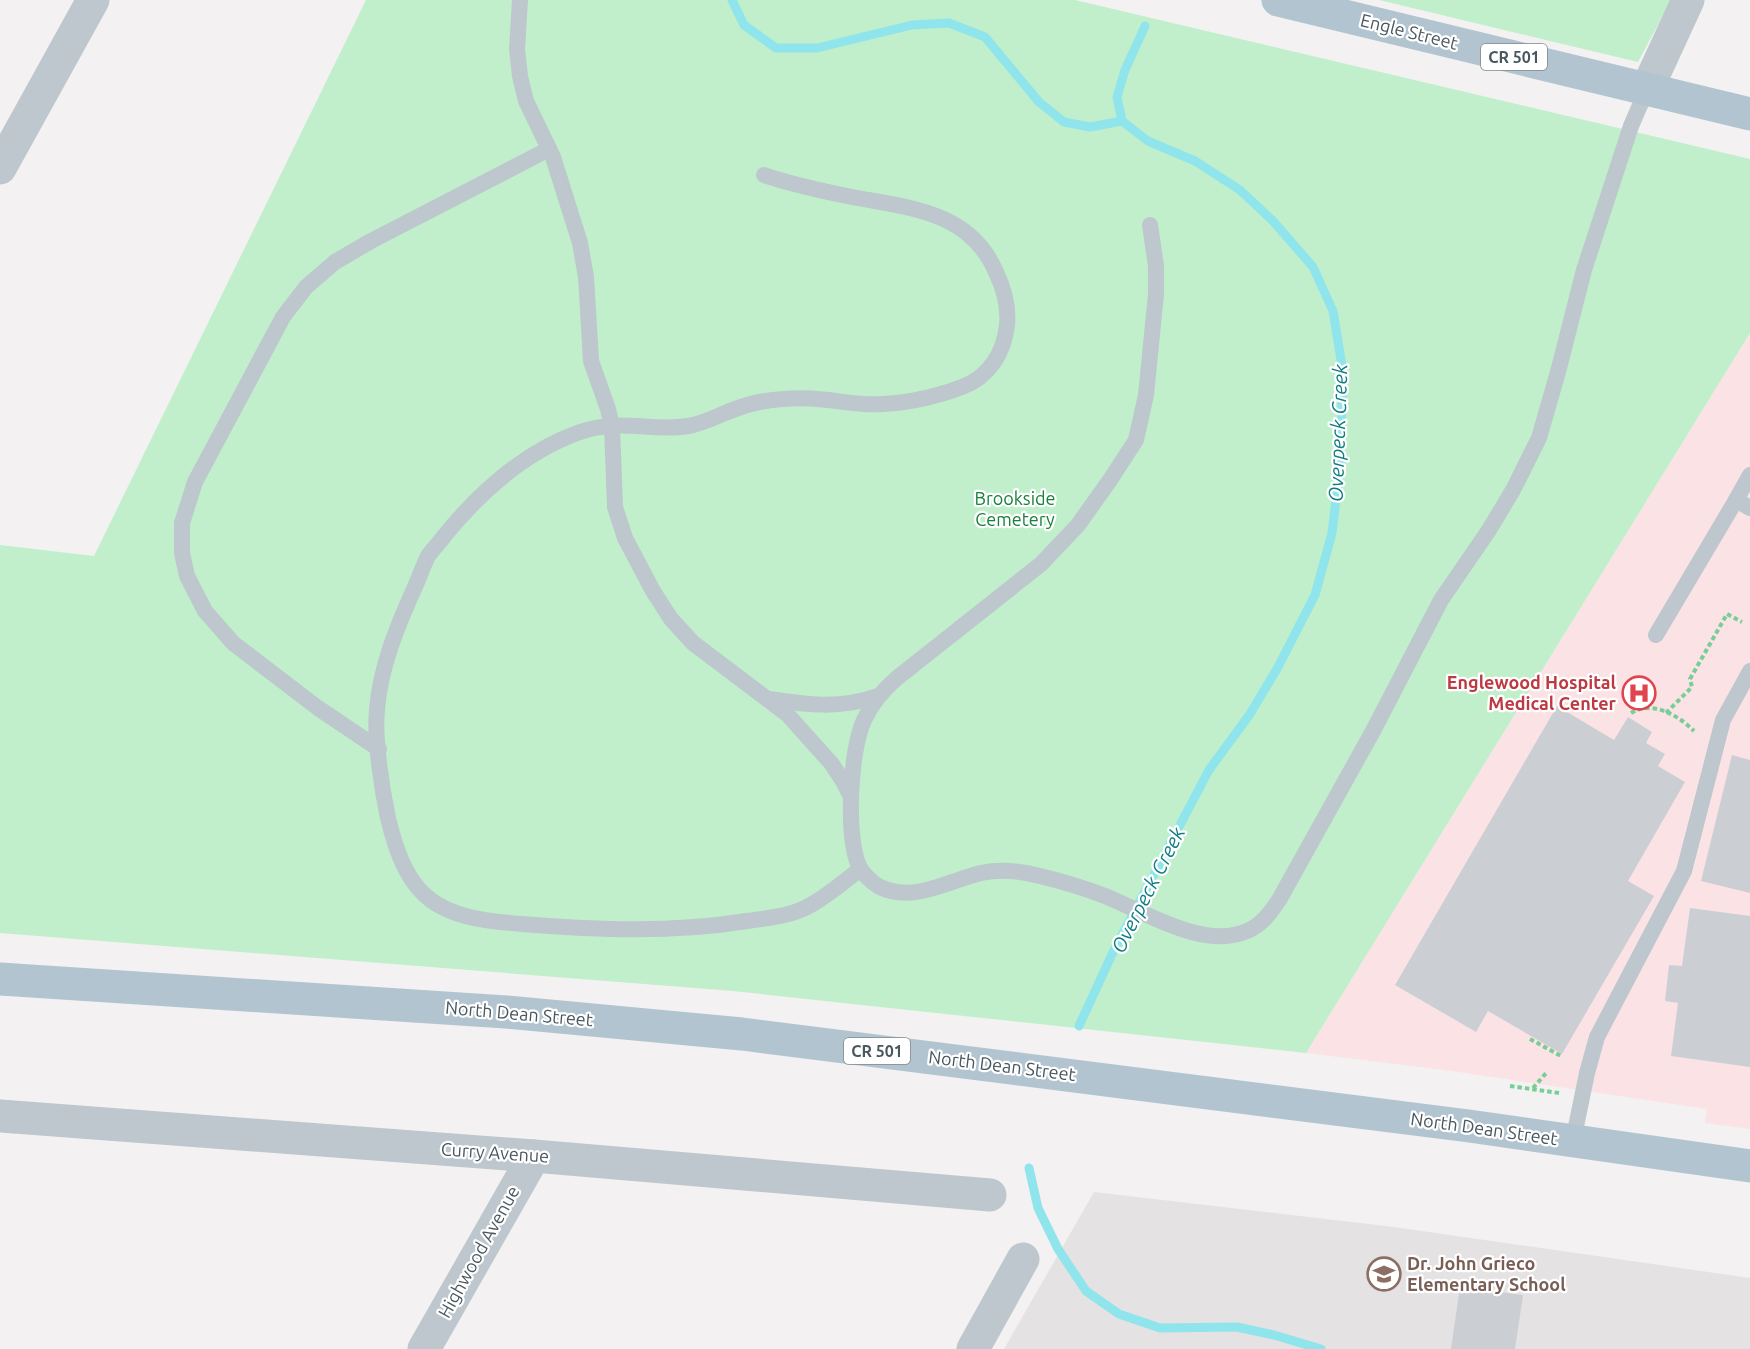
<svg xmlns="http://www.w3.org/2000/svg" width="1750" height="1349" viewBox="0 0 1750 1349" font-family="Ubuntu,sans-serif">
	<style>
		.education { fill: #e4e2e3 }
		.medical { fill: #fbe3e5 }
		.green { fill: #c1efcc }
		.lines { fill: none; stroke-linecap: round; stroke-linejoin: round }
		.stream { stroke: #8fe5eb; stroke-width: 9 }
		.building { fill: #cbcfd3 }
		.path { stroke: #79cd97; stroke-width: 4; stroke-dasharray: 4.5 3; stroke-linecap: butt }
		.lane { stroke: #bdc7cd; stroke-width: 16 }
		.street { stroke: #bdc7cd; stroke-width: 33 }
		.primary { stroke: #b1c4cf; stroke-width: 33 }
		.labels { text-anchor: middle; stroke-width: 4.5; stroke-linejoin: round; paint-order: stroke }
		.shield { fill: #fff; stroke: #80898e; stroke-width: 1.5 }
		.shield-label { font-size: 16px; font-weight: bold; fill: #49575e }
		.street-label { font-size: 18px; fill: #49575e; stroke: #fff }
		.park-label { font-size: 18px; fill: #19803e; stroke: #fff }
		.health-label { font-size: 18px; font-weight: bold; fill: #be3a42; stroke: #fff; text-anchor: end }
		.education-label { font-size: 18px; font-weight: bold; fill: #785e54; stroke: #fff; text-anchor: start }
		.water-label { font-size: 20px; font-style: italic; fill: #107d84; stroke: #fff }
	</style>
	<rect width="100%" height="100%" fill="#f3f1f1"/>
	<path class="education" d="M1094,1192l300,35 356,51v71h-746z"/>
	<path class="medical" d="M1750,333v796l-45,-6 2,-14 -255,-38 -146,-18z"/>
	<g class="green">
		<path d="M366,0h709l675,159v174l-444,720 -573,-62 -733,-58v-388l94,11z"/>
		<path d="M1379,0h292l-33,62z"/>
	</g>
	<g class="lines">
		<g class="stream">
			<path d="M732,0l12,25 32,23h41l95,-23 37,-2 36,14 54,65 25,20 26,5 32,-6 26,20 47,20 45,29 33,31 40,46 20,44 10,61 -3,95 -8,66 -17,62 -37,72 -28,47 -41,56 -95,180 -35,76"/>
			<path d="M1122,121l-5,-24 8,-27 20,-44"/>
			<path d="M1029,1168l9,40 20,41 28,42 33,23 41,14 77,-1 37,8 47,14"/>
		</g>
	</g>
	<g class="building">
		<path d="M1557,706l57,34 14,-23 24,15 -6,11 19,11 -7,12 27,16 -57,99 26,15 -92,158 -74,-43 -12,21 -81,-47z"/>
		<path d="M1732,755l18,5v133l-49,-12z"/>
		<path d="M1690,908l60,8v151l-79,-11 7,-53 -13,-2 4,-36 13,1z"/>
		<path d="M1460,1287l63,8 -8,54h-64z"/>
	</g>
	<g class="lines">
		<g class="path">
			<path d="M1631,713c21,-13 47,2 63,18"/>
			<path d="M1666,713l26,-26 -2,-8 37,-65 15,8"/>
			<path d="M1530,1039l31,17"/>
			<path d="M1510,1086l49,7"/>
			<path d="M1533,1088l14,-16"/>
		</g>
		<g class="lane">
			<path d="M520,0l-3,49 3,27 6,25 27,56 27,86 6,34 5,84 17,48 4,17 3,81 10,31 28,53 18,28 22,24 94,71 44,49 12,18 8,16"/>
			<path d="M764,175c29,10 58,16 88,22 57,11 118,14 144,75 8,17 13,34 11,53 -3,28 -18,52 -45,62 -29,11 -66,19 -98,17 -27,-2 -53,-8 -81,-5 -18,1 -36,5 -53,12 -13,5 -27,13 -42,15 -37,6 -68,-8 -108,6 -54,19 -99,59 -135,103 -5,7 -12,14 -17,21 -5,10 -9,22 -14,33 -17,38 -34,79 -37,121 -3,28 5,80 11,108 20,84 50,100 134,106 75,6 150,9 225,-3 21,-3 44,-5 62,-15 18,-10 35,-24 51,-37"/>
			<path d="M1150,225l6,41v28l-10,101 -10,45 -26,40 -32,45 -37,39 -144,114c-14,12 -25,25 -33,42 -14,30 -19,119 -4,148 3,6 14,16 20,19 33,16 68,-6 101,-14 19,-4 40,-2 59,3 21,5 44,12 65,20 40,16 99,54 142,35 15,-6 23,-18 32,-31l94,-169 68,-131 48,-70 24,-40 26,-52 19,-66 26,-102 47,-144 16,-37"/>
			<path d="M1750,475l-14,25 14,8"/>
			<path d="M1656,635l80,-135"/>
			<path d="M769,699c38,6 72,10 109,-3"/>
			<path d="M379,749l-61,-41 -85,-65 -28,-32 -18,-35 -5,-23v-30l13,-41 88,-165 23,-30 29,-25 36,-21 178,-92"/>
			<path d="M1573,1141l14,-68 10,-36 87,-166 39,-151 27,-49"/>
		</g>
		<g class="street">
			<path d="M1647,89l41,-89"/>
			<path d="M0,168l93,-168"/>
			<path d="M0,1116l534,40 456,39"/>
			<path d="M424,1349l110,-193"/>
			<path d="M973,1349l50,-90"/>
		</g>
		<g class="primary">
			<path d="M1278,0l472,114"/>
			<path d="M0,979l506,33 236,22 727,92 281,40"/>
		</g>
	</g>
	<defs>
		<g id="hospital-ring" transform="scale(1.725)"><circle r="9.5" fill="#fff" stroke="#e0444e" stroke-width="1.5"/><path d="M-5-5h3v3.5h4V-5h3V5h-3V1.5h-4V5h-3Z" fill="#e0444e"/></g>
		<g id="school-ring" transform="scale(1.725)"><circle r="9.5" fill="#fff" stroke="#8d6e63" stroke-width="1.5"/><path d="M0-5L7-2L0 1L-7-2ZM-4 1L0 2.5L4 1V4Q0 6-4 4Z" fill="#8d6e63"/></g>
	</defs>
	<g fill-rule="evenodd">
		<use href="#hospital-ring" x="1639" y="693"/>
		<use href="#school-ring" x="1384" y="1274"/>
	</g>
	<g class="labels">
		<g class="shield">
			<rect x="1481" y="44" width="66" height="26" rx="4.5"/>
			<rect x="844" y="1038" width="66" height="26" rx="4.5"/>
		</g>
		<g class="shield-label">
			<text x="1514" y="63">CR 501</text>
			<text x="877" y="1057">CR 501</text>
		</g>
		<g class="street-label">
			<text transform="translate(1409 32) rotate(14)" y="6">Engle Street</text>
			<text transform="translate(519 1014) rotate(5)" y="6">North Dean Street</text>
			<text transform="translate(1002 1066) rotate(7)" y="6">North Dean Street</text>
			<text transform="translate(1484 1129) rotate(8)" y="6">North Dean Street</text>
			<text transform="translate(495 1153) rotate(4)" y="6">Curry Avenue</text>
			<text transform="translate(479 1252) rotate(-61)" y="6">Highwood Avenue</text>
		</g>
		<g class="park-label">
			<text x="1015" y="505">Brookside<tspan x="1015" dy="21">Cemetery</tspan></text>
		</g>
		<g class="health-label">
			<text x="1616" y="689">Englewood Hospital<tspan x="1616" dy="21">Medical Center</tspan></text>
		</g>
		<g class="education-label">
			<text x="1407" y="1270">Dr. John Grieco<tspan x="1407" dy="21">Elementary School</tspan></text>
		</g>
		<g class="water-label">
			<text transform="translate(1338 433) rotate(-88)" y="7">Overpeck Creek</text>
			<text transform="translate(1148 890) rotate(-63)" y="7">Overpeck Creek</text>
		</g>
	</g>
</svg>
